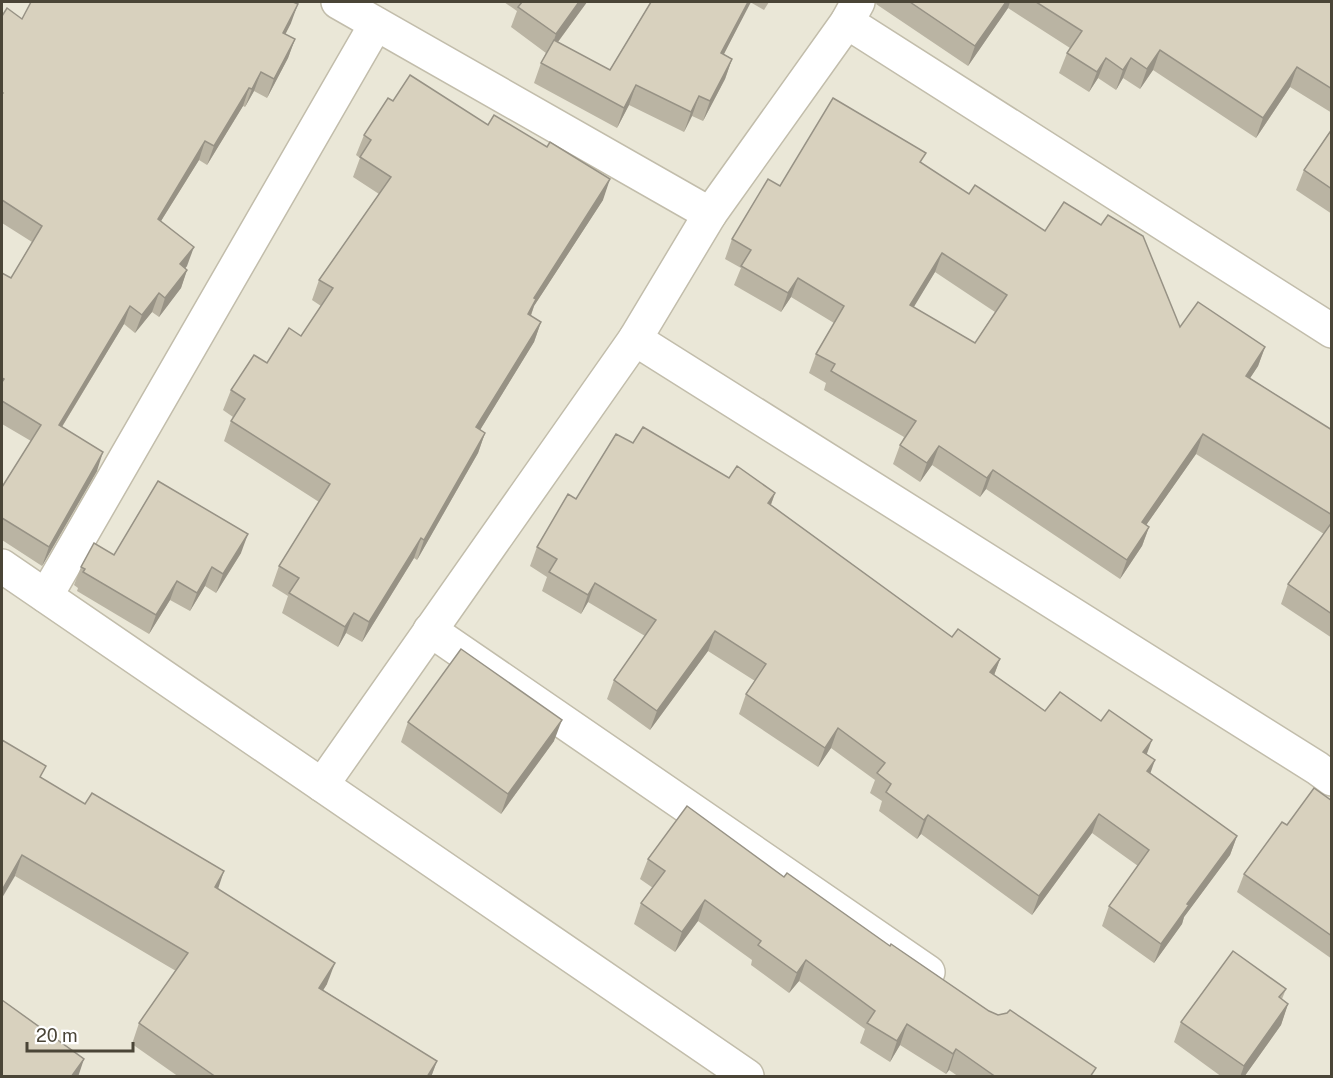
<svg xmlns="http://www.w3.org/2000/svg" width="1333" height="1078" viewBox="0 0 1333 1078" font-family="'Public Sans',sans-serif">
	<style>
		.residential { fill: #eae7d7 }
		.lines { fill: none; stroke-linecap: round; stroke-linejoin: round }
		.street-casing { stroke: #c2bdab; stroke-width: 36 }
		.street { stroke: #fff; stroke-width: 33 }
		.wall { fill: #bab4a3; fill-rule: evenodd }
		.shaded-wall { fill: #979285 }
		.building { fill: #d8d1be; stroke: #979285; stroke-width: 1.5; fill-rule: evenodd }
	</style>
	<rect width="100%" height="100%" fill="#f5f4e9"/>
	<rect class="residential" x="2" y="2" width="1329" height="1074"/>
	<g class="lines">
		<g class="street-casing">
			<g id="street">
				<path d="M338,2l372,212"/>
				<path d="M847,22l485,309"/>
				<path d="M635,339l682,429 15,11"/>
				<path d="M2,566l745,510"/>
				<path d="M46,596l330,-572"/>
				<path d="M430,630l498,342"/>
				<path d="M322,785l313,-446 75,-125 137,-192 11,-20"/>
			</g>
		</g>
		<use href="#street" class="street"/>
	</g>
	<g class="wall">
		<path d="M504,2h83l-29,40 52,28 41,-68h118l-5,8 -14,-8 -26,52 8,5 -7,20 -22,42 -11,-5 -8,16 -55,-27 -12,23 -83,-45 7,-20 5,-10 -35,-26 6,-16z"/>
		<path d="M877,2h455v111l-42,-26 -34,51 -103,-68 -13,19 -17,-11 -7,12 -18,-12 -9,14 -30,-19 8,-20 3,-5 -62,-40 -40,58 -92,-62z"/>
		<path d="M2,16l20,3 269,4 -6,12 10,4 -7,19 -21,40 -13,-7 -9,16 -2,-1 -36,59 -8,-5 -38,61 26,45 -2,2 2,2 -6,18 -22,29 -7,-5 -17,21 -11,-9 -62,103 35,44 -55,95 -40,-26v-53l29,-46 -29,-17v-151l9,5 21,-36 -30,-19z"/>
		<path d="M1332,129v85l-36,-24 8,-20z"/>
		<path d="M364,135l239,65 -69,106 -3,10 10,6 -7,20 -54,88 5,3 -7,20 -61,107 -3,-2 -52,84 -16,-9 -8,14 -56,-34 6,-17 -16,-10 7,-20 40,-64 -95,-61 7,-20 2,-4 -10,-7 8,-20 36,-27 34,-27 20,-30 -9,-6 7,-20 60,-86 -26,-17 7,-19 -4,-3z"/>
		<path d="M922,164l258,163 85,20 -7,19 -8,12 82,52v208l-51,-34 7,-20 36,-50 -128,-80 -50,71 3,2 -7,19 -22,33 -134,-90 -6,8 -48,-32 -12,17 -27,-18 7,-19 4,-8 -80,-47 2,-7 -17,-10 7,-19 18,-31 -43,-26 -10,15 -47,-27 7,-17 -16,-9 7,-20 48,-53zM935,272l60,40 -20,31 -62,-36z"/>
		<path d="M633,443l96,35 46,15 -4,12 181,132 48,22 -6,16 51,36 101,43 4,19 87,63 -7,19 -46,62 -2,7 -28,39 -52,-37 7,-20 29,-40 -46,-33 -60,82 -111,-81 -4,5 -38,-28 3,-10 -12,-8 5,-13 -44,-32 -13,19 -79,-53 7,-20 9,-13 -47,-30 -58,79 -43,-31 7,-19 31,-44 -57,-34 -7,12 -39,-23 5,-14 -17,-11 7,-19 39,-48z"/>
		<path d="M241,553l-25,40 -11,-7 -15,25 -20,-11 -21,34 -72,-43 1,-3 -4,-3 7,-18 33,-12z"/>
		<path d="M408,722l146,19 -53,73 -100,-72z"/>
		<path d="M41,778l177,111 109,95 -4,6 114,71 -6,16h-252l-47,-33 7,-21 37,-52 -161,-95z"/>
		<path d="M1332,801v158l-95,-67 7,-18 43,-49z"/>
		<path d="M648,859l136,18 205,134 104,66h-134l-10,-7 -3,4 -46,-29 -10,17 -30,-19 5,-14 -66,-48 -10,12 -38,-28 1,-5 -54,-39 -23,31 -41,-28 7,-21 12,-15 -13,-9z"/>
		<path d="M1286,989l-4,10 6,5 -7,21 -37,52h-22l-48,-35 7,-20z"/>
	</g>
	<g class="shaded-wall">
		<path d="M579,2h8l-38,52 7,-20z"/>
		<path d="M748,2h3l-37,71 7,-20z"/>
		<path d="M1006,2h4l-2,6 -40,58 7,-20z"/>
		<path d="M298,4l-7,19 -15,29 7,-19z"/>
		<path d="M295,39l-7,19 -21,40 7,-19z"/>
		<path d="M1160,50l-7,20 -13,19 7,-20z"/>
		<path d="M1106,58l-8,20 -9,14 8,-20z"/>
		<path d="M1131,58l-8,20 -7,12 7,-20z"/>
		<path d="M732,59l-7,20 -22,42 7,-20z"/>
		<path d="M1297,67l-7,20 -34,51 7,-20z"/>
		<path d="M261,72l-7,19 -9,16 7,-18z"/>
		<path d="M636,85l-7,20 -12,23 7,-20z"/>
		<path d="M249,88l-6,18 -36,59 7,-19z"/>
		<path d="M699,96l-7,20 -8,16 7,-20z"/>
		<path d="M205,141l-6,19 -48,77 7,-18z"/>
		<path d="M610,179l-7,21 -69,106 -5,14 -9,14 14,-36z"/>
		<path d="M194,247l-7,19 -14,17 7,-19z"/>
		<path d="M942,253l-7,19 -32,53 7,-20z"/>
		<path d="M187,270l-6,18 -22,29 6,-19z"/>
		<path d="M798,278l-7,19 -10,15 7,-19z"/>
		<path d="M159,293l-7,19 -17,21 7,-18z"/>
		<path d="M130,306l-6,18 -72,119 7,-18z"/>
		<path d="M541,322l-7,20 -65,106 7,-21z"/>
		<path d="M1265,347l-7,19 -19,29 7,-19z"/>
		<path d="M485,433l-7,20 -61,107 7,-20z"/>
		<path d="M1203,434l-7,20 -61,87 7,-19z"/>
		<path d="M939,446l-7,19 -12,17 7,-19z"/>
		<path d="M103,452l-6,19 -55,95 7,-19z"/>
		<path d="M993,470l-7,19 -6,8 7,-19z"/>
		<path d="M775,493l-7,19v-9z"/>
		<path d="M1149,527l-7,19 -22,33 7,-19z"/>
		<path d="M248,534l-7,19 -25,40 7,-19z"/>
		<path d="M421,538l-7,20 -52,84 7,-20z"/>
		<path d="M212,567l-7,19 -15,25 7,-18z"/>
		<path d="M177,581l-7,19 -21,34 7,-19z"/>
		<path d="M595,583l-7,19 -7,12 7,-19z"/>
		<path d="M354,613l-8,20 -8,14 7,-20z"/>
		<path d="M715,631l-7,20 -58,79 7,-19z"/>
		<path d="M1000,659l-7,19 -3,-6z"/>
		<path d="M562,720l-8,21 -53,73 7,-20z"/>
		<path d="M838,728l-7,20 -13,19 7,-19z"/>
		<path d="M1152,740l-7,19 -2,-7z"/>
		<path d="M1155,760l-7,20 -1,-9z"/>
		<path d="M1099,814l-7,19 -60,82 7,-19z"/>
		<path d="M928,815l-7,19 -4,5 7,-19z"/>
		<path d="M1237,836l-7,19 -46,62 -2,7 -28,39 7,-19 26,-40z"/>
		<path d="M22,855l-7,21 -13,22v-8z"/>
		<path d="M224,871l-7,21 -2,-5z"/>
		<path d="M705,900l-7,21 -23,31 7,-20z"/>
		<path d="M806,960l-7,21 -10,12 8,-20z"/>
		<path d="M335,963l-8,21 -15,24 7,-20z"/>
		<path d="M1288,1004l-7,21 -37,52h-4l4,-11z"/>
		<path d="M907,1024l-7,21 -10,17 7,-21z"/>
		<path d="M956,1049l-7,21 -3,4 7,-20z"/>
		<path d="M84,1059l-6,18h-7z"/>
		<path d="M437,1061l-6,16h-4z"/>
	</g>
	<g class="building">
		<path d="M31,2h262l5,2 -15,29 12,6 -21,40 -13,-7 -9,17 -3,-1 -35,58 -9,-5 -47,78 36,28 -14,17 7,6 -22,28 -6,-5 -17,22 -12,-9 -71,119 44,27 -54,95 -47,-29v-31l39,-62 -39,-24v-19l2,-3 -2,-1v-105l9,5 31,-52 -40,-26v-106l1,-1 -1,-1v-76l5,-8 15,11z"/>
		<path d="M522,2h57l-23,32 -38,-27z"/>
		<path d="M651,2h97l-27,51 11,6 -22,42 -11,-5 -8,16 -55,-27 -12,23 -83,-45 13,-23 56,30z"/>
		<path d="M910,2h96l-31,44z"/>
		<path d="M1036,2h296v87l-35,-22 -34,51 -103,-68 -13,19 -16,-11 -8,12 -17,-12 -9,14 -30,-19 15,-22z"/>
		<path d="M410,75l78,50 6,-10 53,32 3,-5 60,37 -76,119 2,1 -8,15 13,8 -65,105 9,6 -61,107 -3,-2 -52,84 -15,-9 -9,14 -56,-34 10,-15 -20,-12 51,-82 -99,-63 14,-22 -14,-9 23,-35 13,8 22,-35 12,8 32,-48 -14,-8 72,-103 -31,-20 11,-17 -7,-5 24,-37 5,3z"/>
		<path d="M833,98l93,55 -6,9 49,32 6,-9 70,46 19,-29 37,23 7,-10 35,21 37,91 18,-25 67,45 -19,29 86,54 -1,8 1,1v76l-129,-81 -61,88 7,5 -22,33 -134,-90 -6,8 -48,-32 -12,17 -27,-18 16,-24 -85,-50 4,-7 -19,-10 28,-48 -46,-28 -10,15 -47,-27 10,-16 -19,-11 36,-60 12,7zM942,253l65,42 -32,48 -65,-38z"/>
		<path d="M1332,129v60l-28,-19z"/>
		<path d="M643,427l86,51 8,-12 38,27 -7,10 184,134 6,-8 42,30 -10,13 55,39 15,-19 41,29 8,-11 43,30 -9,12 12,8 -8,11 90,65 -50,68 2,1 -28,39 -52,-38 40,-56 -50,-36 -60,82 -111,-81 -4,5 -38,-28 5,-8 -14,-11 8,-10 -47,-35 -13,20 -79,-54 20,-30 -51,-33 -58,80 -43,-31 42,-60 -61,-37 -7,12 -39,-23 8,-13 -20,-12 31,-53 8,5 40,-65 17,9z"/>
		<path d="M158,481l90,53 -25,40 -11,-7 -15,26 -20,-12 -21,34 -73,-43 2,-3 -4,-2 13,-24 20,12z"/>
		<path d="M1332,522v92l-44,-30z"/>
		<path d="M461,649l101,71 -54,74 -100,-72z"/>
		<path d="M2,740l44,26 -6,11 45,27 7,-11 132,78 -9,16 120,76 -16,25 118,73 -10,16h-211l-77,-54 49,-70 -166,-98 -20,35z"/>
		<path d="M1314,788l18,13v135l-88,-62 38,-52 5,3z"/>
		<path d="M687,806l97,71 3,-4 103,73 1,-2 98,67 9,4 9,-2 3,-3 86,58 -6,9h-94l-40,-28 -3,5 -46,-30 -10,17 -30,-18 8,-12 -69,-51 -9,13 -39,-28 3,-4 -56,-41 -23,32 -41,-29 24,-32 -17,-12z"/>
		<path d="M1233,951l53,38 -7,8 9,7 -44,62 -63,-44z"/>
		<path d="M2,1000l82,59 -13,18h-69z"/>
	</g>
	<rect width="1333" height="1078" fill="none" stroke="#4a4537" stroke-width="6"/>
	<path d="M27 1042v9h106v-9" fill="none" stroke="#4a4537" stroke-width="3"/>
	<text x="36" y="1042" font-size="18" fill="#4a4537" stroke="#ffffff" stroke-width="4.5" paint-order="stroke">20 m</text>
</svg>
